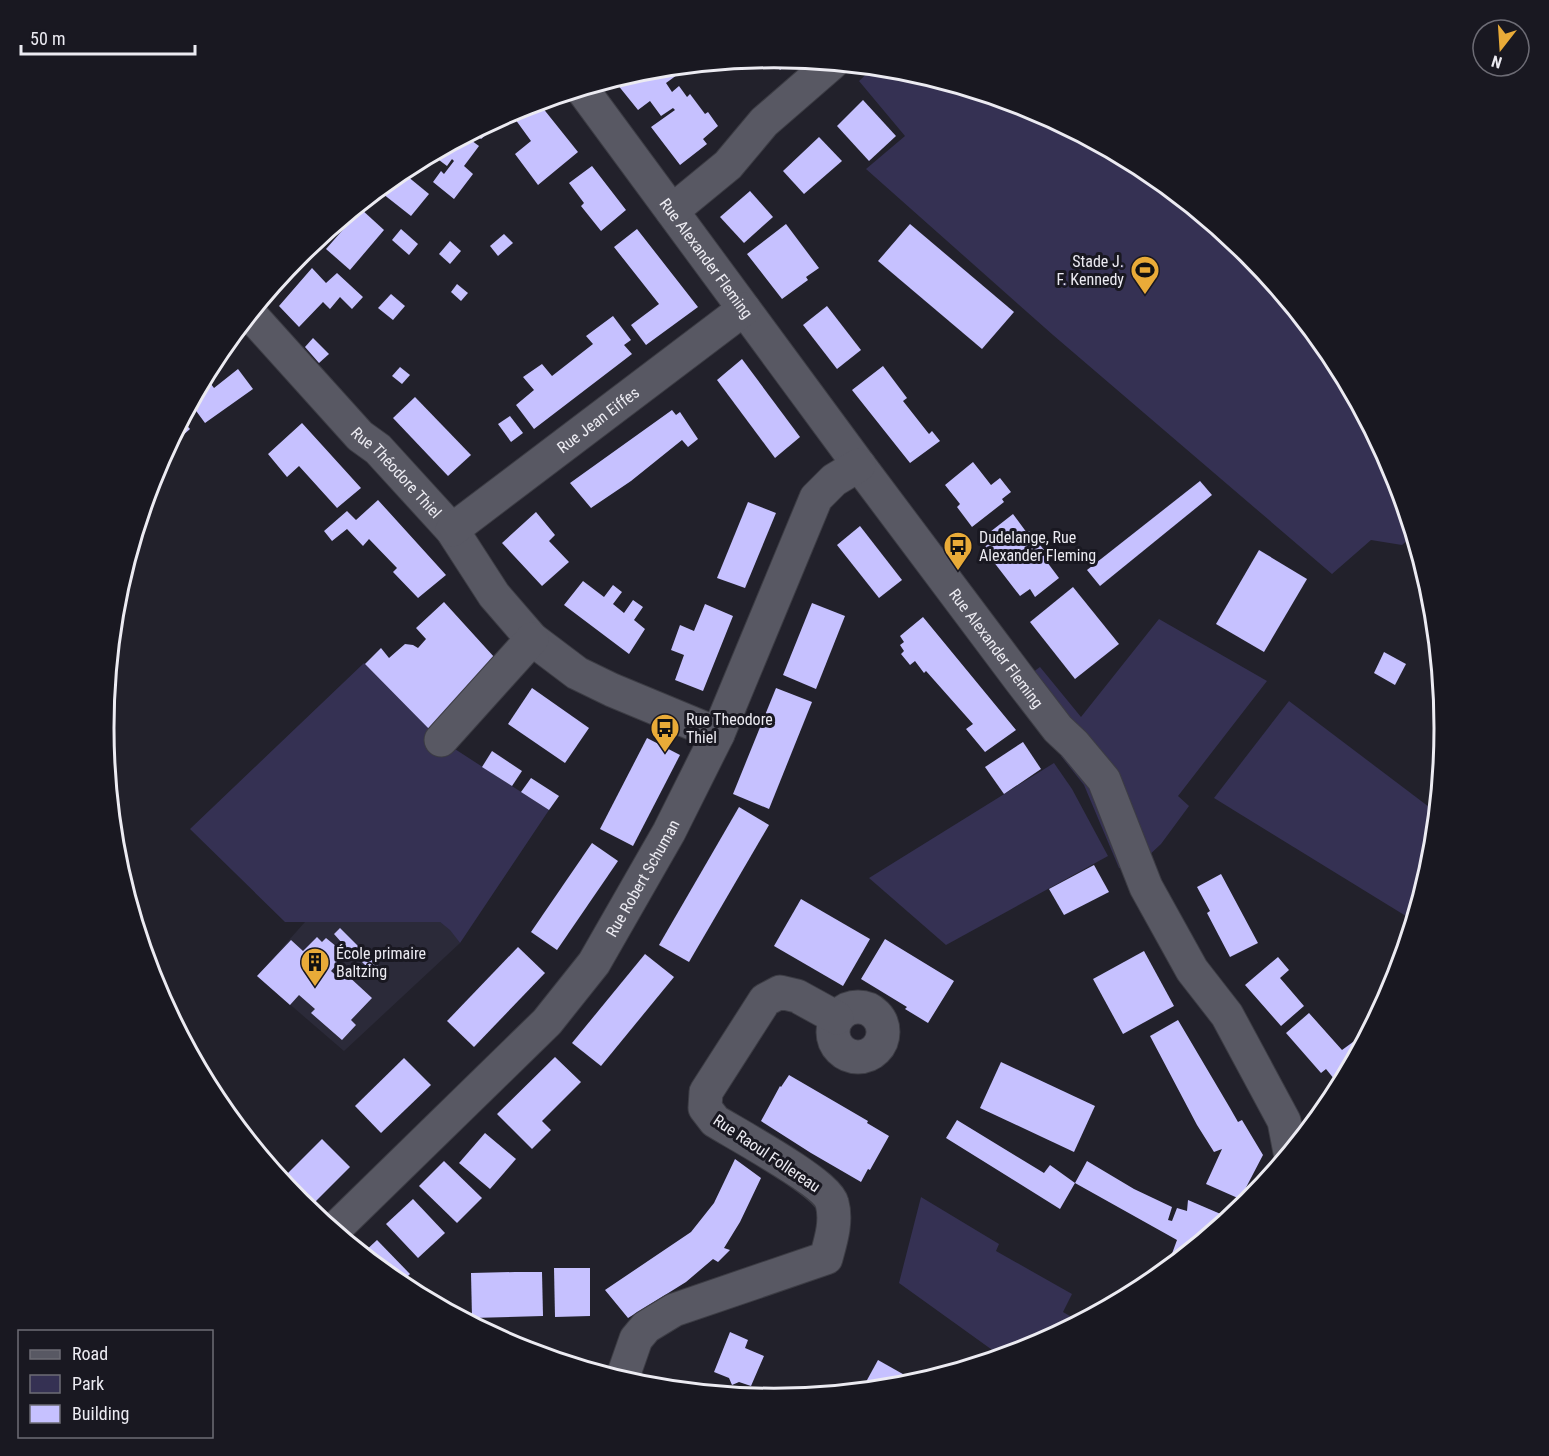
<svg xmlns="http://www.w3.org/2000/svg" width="1549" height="1456" viewBox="0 0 1549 1456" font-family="'Roboto Condensed',sans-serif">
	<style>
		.built { fill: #2b2a39 }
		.green { fill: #353153 }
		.building { fill: #c6c1ff }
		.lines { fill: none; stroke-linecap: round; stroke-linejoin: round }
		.minor-casing { stroke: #3c3c44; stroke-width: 35 }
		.minor { stroke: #585863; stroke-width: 33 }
		.labels { text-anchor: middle; stroke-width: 6; stroke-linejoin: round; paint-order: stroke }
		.street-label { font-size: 16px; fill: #ecebf2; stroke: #191821 }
		.poi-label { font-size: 16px; fill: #ecebf2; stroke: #191821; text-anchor: start }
		.rim { fill: none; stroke: #ecebf2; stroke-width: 3 }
	</style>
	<rect width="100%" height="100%" fill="#22212b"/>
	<path class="built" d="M305,922h135l10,7 10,14 -116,108 -87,-75z"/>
	<g class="green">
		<path d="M874,67l32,3 126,38 116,62 101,84 84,102 62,116 19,63 -12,10 -31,-5 -39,34 -279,-239 -187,-166 39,-33 -46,-55z"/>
		<path d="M1159,619l108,62 -89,115 11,10 -28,38 -30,28 -12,-4 -35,-83 -23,-29 13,-12 -53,-63 19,-14 41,50z"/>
		<path d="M364,663l77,77 108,70 -89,133 -10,-13 -10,-8h-155l-95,-93z"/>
		<path d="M1289,701l148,112 -4,46 -19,62 -200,-123z"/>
		<path d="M1054,763l18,26 36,67 -162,89 -77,-67z"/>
		<path d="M921,1197l78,47 -3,7 76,43 -9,18 17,10 -49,26 -29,9 -103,-74z"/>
	</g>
	<g class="building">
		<path d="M774,57l8,1 11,1 -13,11 -3,-4 -6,3 -10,-11z"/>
		<path d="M671,67l6,8 -11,8 6,9 7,-6 8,11 3,-3 15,20 3,-2 10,14 -15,13 4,5 -27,21 -29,-38 24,-17 -2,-2 -12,8 -11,-15 -12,9 -21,-26 10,-7 -1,-2 18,-5z"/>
		<path d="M863,100l33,36 -27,25 -32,-35z"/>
		<path d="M538,102l40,50 -40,33 -23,-31 16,-13 -21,-29z"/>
		<path d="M507,114l-8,8 1,1 -19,16 -8,-7z"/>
		<path d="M472,133l-4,5 11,8 -15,20 9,8 -19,25 -21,-17 8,-11 3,3 10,-13 -2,-2 -5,7 -16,-12z"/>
		<path d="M819,137l23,24 -38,33 -21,-23z"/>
		<path d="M592,166l34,44 -25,21 -20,-25 3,-3 -15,-20z"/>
		<path d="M401,171l28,23 -18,22 -33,-26z"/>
		<path d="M750,191l23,26 -29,26 -24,-26z"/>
		<path d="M361,209l23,21 -34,40 -24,-21z"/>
		<path d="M786,224l33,44 -13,9 2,3 -26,19 -35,-45z"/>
		<path d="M910,224l104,88 -32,37 -104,-88z"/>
		<path d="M401,229l17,15 -9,11 -17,-15z"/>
		<path d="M637,229l61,78 -52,38 -15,-20 28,-21 -45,-57z"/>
		<path d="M504,234l9,9 -15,13 -8,-10z"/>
		<path d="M450,241l11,10 -11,13 -11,-10z"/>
		<path d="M312,268l14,15 11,-10 26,24 -11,12 -12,-12 -10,12 -7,-7 -24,25 -20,-21z"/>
		<path d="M457,284l11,9 -7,8 -10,-9z"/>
		<path d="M391,294l14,12 -12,14 -15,-12z"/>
		<path d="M827,306l34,44 -24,19 -34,-44z"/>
		<path d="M613,316l18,24 -7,5 8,9 -98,75 -18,-24 18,-15 -11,-13 19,-13 10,12 41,-32 -7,-8z"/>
		<path d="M313,338l16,16 -10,9 -14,-16z"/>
		<path d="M742,359l58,78 -25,21 -58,-78z"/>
		<path d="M883,366l24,32 -4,3 26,33 3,-3 8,10 -30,22 -58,-73z"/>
		<path d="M400,367l10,8 -8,9 -10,-8z"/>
		<path d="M238,369l15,20 -48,34 -14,-19 14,-28 9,12z"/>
		<path d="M415,397l56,58 -23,21 -55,-58z"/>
		<path d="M672,410l4,5 4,-3 18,27 -10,8 -6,-7 -51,41 -40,27 -21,-25z"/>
		<path d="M510,416l13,17 -12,9 -13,-18z"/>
		<path d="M182,420l8,9 -24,21z"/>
		<path d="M302,423l59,65 -24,20 -38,-42 -12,11 -19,-23z"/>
		<path d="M973,462l18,23 9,-7 11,14 -9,7 2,3 -32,25 -15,-20 3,-3 -15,-19z"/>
		<path d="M1200,481l12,14 -112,91 -13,-16z"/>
		<path d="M378,500l68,75 -28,23 -25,-26 4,-4 -28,-29 -6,7 -16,-17 -15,12 -8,-10 23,-20 9,9z"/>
		<path d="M748,502l28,11 -31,75 -28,-10z"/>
		<path d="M536,512l19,23 -6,6 20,21 -27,24 -40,-43z"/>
		<path d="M1013,514l14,19 2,-2 19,24 -4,3 15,20 -24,19 -5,-8 -10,7 -37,-48 12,-9 -5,-7z"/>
		<path d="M860,526l42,54 -23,18 -42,-53z"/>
		<path d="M1259,550l48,29 -43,73 -48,-28z"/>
		<path d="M583,581l21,16 9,-12 9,7 -9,12 11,9 9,-13 10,7 -9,13 11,9 -16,25 -65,-49z"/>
		<path d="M1073,587l46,57 -44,35 -45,-57z"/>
		<path d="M444,602l51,56 -63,74 -67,-68 16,-16 8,10 16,-14 8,1 5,3 8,-9 -10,-11z"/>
		<path d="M812,603l33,13 -29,73 -33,-14z"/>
		<path d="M705,604l28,12 -30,75 -28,-11 9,-25 -13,-5 9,-25 14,6z"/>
		<path d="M923,617l93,113 -31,22 -19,-23 7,-5 -47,-53 -2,2 -9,-12 -5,4 -9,-11 3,-3 -4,-6 4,-3 -4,-6z"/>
		<path d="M1384,652l22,12 -11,21 -21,-12z"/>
		<path d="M532,688l57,40 -24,35 -57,-39z"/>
		<path d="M776,688l36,14 -43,107 -36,-15z"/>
		<path d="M647,738l33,17 -47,91 -33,-17z"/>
		<path d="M1023,742l18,27 -37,25 -19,-27z"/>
		<path d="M492,751l30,20 -10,15 -30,-19z"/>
		<path d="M531,778l28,18 -10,14 -28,-18z"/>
		<path d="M739,807l30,18 -80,137 -30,-17z"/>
		<path d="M592,843l26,18 -61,89 -26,-18z"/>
		<path d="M1094,865l15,27 -45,23 -15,-26z"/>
		<path d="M1221,874l37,69 -28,14 -23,-44 3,-2 -13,-24z"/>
		<path d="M801,899l69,40 -27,47 -69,-40z"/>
		<path d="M340,928l41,41 -6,6 -25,-25 -19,21 9,8 6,-5 26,24 -21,22 5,5 -14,15 -31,-27 4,-4 -16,-14 -9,10 -33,-29 34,-36 12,11 14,-14 5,5 4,-4 11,9 5,-4 -8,-9z"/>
		<path d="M885,939l69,42 -26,42 -23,-14 2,-2 -46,-28z"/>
		<path d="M518,947l27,26 -71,74 -27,-26z"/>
		<path d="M1144,951l30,55 -51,28 -30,-55z"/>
		<path d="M645,954l29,23 -73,89 -29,-23z"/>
		<path d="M1278,957l11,13 -9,8 24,28 -23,20 -36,-41z"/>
		<path d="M1309,1013l33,37 11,-8 5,4 -7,9 4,4 -19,35 3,-9 -13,-16 -5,4 -35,-40z"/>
		<path d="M1178,1020l52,88 8,14 4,-2 21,35 -23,44 -34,-15 16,-35 -8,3 -17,-27 -47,-89z"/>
		<path d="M555,1057l26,25 -39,39 9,9 -19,19 -35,-35z"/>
		<path d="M404,1058l27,27 -50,48 -26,-27z"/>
		<path d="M1001,1062l94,44 -21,46 -94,-44z"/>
		<path d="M789,1075l79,46 -1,2 22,13 -19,34 -2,-1 -7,13 -50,-29 -50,-32 19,-35 1,1z"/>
		<path d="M957,1120l87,53 6,-8 25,18 12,-22 47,28 38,18 -4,13 4,1 5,-13 10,3 1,-11 42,18 -64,52 11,-30 -102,-57 -15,26 -114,-71z"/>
		<path d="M485,1133l31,26 -26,30 -31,-26z"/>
		<path d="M322,1139l28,28 -42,42 -27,-29z"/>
		<path d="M735,1159l26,19 -21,44 -16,26 6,2 -12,12 -5,-3 -27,23 -58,36 -23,-28 86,-58 23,-29z"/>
		<path d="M444,1161l38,37 -25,25 -38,-37z"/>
		<path d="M413,1199l32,34 -27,25 -32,-34z"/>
		<path d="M377,1240l33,34 -10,10 -38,-30z"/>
		<path d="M554,1268h36v48l-35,1z"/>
		<path d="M515,1272h27l1,44 -71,2 -1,-45z"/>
		<path d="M730,1332l18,8 -3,8 19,8 -13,30 -12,-4 -7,3 -3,-7 -15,-6z"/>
		<path d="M878,1360l39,22 -12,4 -44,5z"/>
	</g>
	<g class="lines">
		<g class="minor-casing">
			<g id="minor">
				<path id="s1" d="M582,89l277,376 162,216 37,48 16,15 30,36 42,107 46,83 35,45 57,106 6,31"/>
				<path d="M672,211l56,-46 36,-43 68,-59"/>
				<path id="s2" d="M250,314l110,122 18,13 74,81 42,65 38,44 45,34 35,17 106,44"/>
				<path id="s3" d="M452,530l292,-221"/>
				<path d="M441,740l91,-101"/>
				<circle cx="858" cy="1032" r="25"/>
				<path id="s4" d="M334,1230l213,-208 47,-59 75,-131 49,-98 98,-236 18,-18 25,-15"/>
				<path d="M622,1379l14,-40 10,-12 28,-17 152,-52c5,-18 11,-37 6,-55 -5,-20 -96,-69 -117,-82l-10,-13 1,-16 59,-92 15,-8 17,4 40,22"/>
			</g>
		</g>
		<use href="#minor" class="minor"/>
	</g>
	<defs>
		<g id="stadium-pin" transform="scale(1.5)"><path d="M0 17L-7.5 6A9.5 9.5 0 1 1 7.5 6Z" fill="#e9ab38" stroke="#191821"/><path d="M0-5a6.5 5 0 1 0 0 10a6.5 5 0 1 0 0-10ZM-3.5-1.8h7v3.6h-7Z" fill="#111"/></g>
		<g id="bus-pin" transform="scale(1.5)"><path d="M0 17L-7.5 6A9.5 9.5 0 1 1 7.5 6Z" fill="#e9ab38" stroke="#191821"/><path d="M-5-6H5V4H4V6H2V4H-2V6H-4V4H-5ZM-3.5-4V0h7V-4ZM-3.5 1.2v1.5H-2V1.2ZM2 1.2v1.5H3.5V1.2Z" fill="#111"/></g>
		<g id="building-pin" transform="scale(1.5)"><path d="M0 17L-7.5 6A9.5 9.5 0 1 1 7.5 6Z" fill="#e9ab38" stroke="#191821"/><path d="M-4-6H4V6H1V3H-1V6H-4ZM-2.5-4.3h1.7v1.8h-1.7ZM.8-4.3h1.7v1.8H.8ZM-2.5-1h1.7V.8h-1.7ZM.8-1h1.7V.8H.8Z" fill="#111"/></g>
	</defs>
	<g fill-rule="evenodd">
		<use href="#stadium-pin" x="1145" y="270"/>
		<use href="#bus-pin" x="958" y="546"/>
		<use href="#bus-pin" x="665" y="728"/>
		<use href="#building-pin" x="315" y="962"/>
	</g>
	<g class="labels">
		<g class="street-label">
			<text dy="6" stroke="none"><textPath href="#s1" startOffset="210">Rue Alexander Fleming</textPath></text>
			<text dy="6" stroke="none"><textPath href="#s3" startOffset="183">Rue Jean Eiffes</textPath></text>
			<text dy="6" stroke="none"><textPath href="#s2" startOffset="216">Rue Théodore Thiel</textPath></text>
			<text dy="6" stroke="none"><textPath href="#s1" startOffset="696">Rue Alexander Fleming</textPath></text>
			<text dy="6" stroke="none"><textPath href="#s4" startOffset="471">Rue Robert Schuman</textPath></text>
			<text transform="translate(767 1153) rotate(34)" y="6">Rue Raoul Follereau</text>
		</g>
		<g class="poi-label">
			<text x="1124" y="267" text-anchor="end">Stade J.<tspan x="1124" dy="18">F. Kennedy</tspan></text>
			<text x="979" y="543">Dudelange, Rue<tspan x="979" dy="18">Alexander Fleming</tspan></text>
			<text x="686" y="725">Rue Theodore<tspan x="686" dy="18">Thiel</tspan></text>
			<text x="336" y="959">École primaire<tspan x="336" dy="18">Baltzing</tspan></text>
		</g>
	</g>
	<path d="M0 0H1549V1456H0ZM114 728a660 660 0 1 1 1320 0a660 660 0 1 1-1320 0Z" fill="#191821" fill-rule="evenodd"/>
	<path class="rim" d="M114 728a660 660 0 1 1 1320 0a660 660 0 1 1-1320 0Z"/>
	<rect x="18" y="1330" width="195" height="108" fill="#191821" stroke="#6d6c75" stroke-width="1.5"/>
	<rect x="30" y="1350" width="30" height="9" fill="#585863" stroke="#6d6c75" stroke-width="1.5"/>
	<text x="72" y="1360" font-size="18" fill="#ecebf2">Road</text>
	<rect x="30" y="1375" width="30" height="18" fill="#353153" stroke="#6d6c75" stroke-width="1.5"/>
	<text x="72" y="1390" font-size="18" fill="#ecebf2">Park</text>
	<rect x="30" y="1405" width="30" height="18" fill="#c6c1ff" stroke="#6d6c75" stroke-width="1.5"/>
	<text x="72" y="1420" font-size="18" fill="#ecebf2">Building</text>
	<g transform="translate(1501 48) rotate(197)"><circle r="28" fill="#191821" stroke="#6d6c75" stroke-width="1.5"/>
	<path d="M0-4.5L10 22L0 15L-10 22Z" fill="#e9ab38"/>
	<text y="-9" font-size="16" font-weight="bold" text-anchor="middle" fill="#ecebf2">N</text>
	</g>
	<path d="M21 45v9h174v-9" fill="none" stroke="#ecebf2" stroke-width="3"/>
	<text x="30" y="45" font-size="18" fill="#ecebf2" stroke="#191821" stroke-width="4.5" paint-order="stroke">50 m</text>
</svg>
